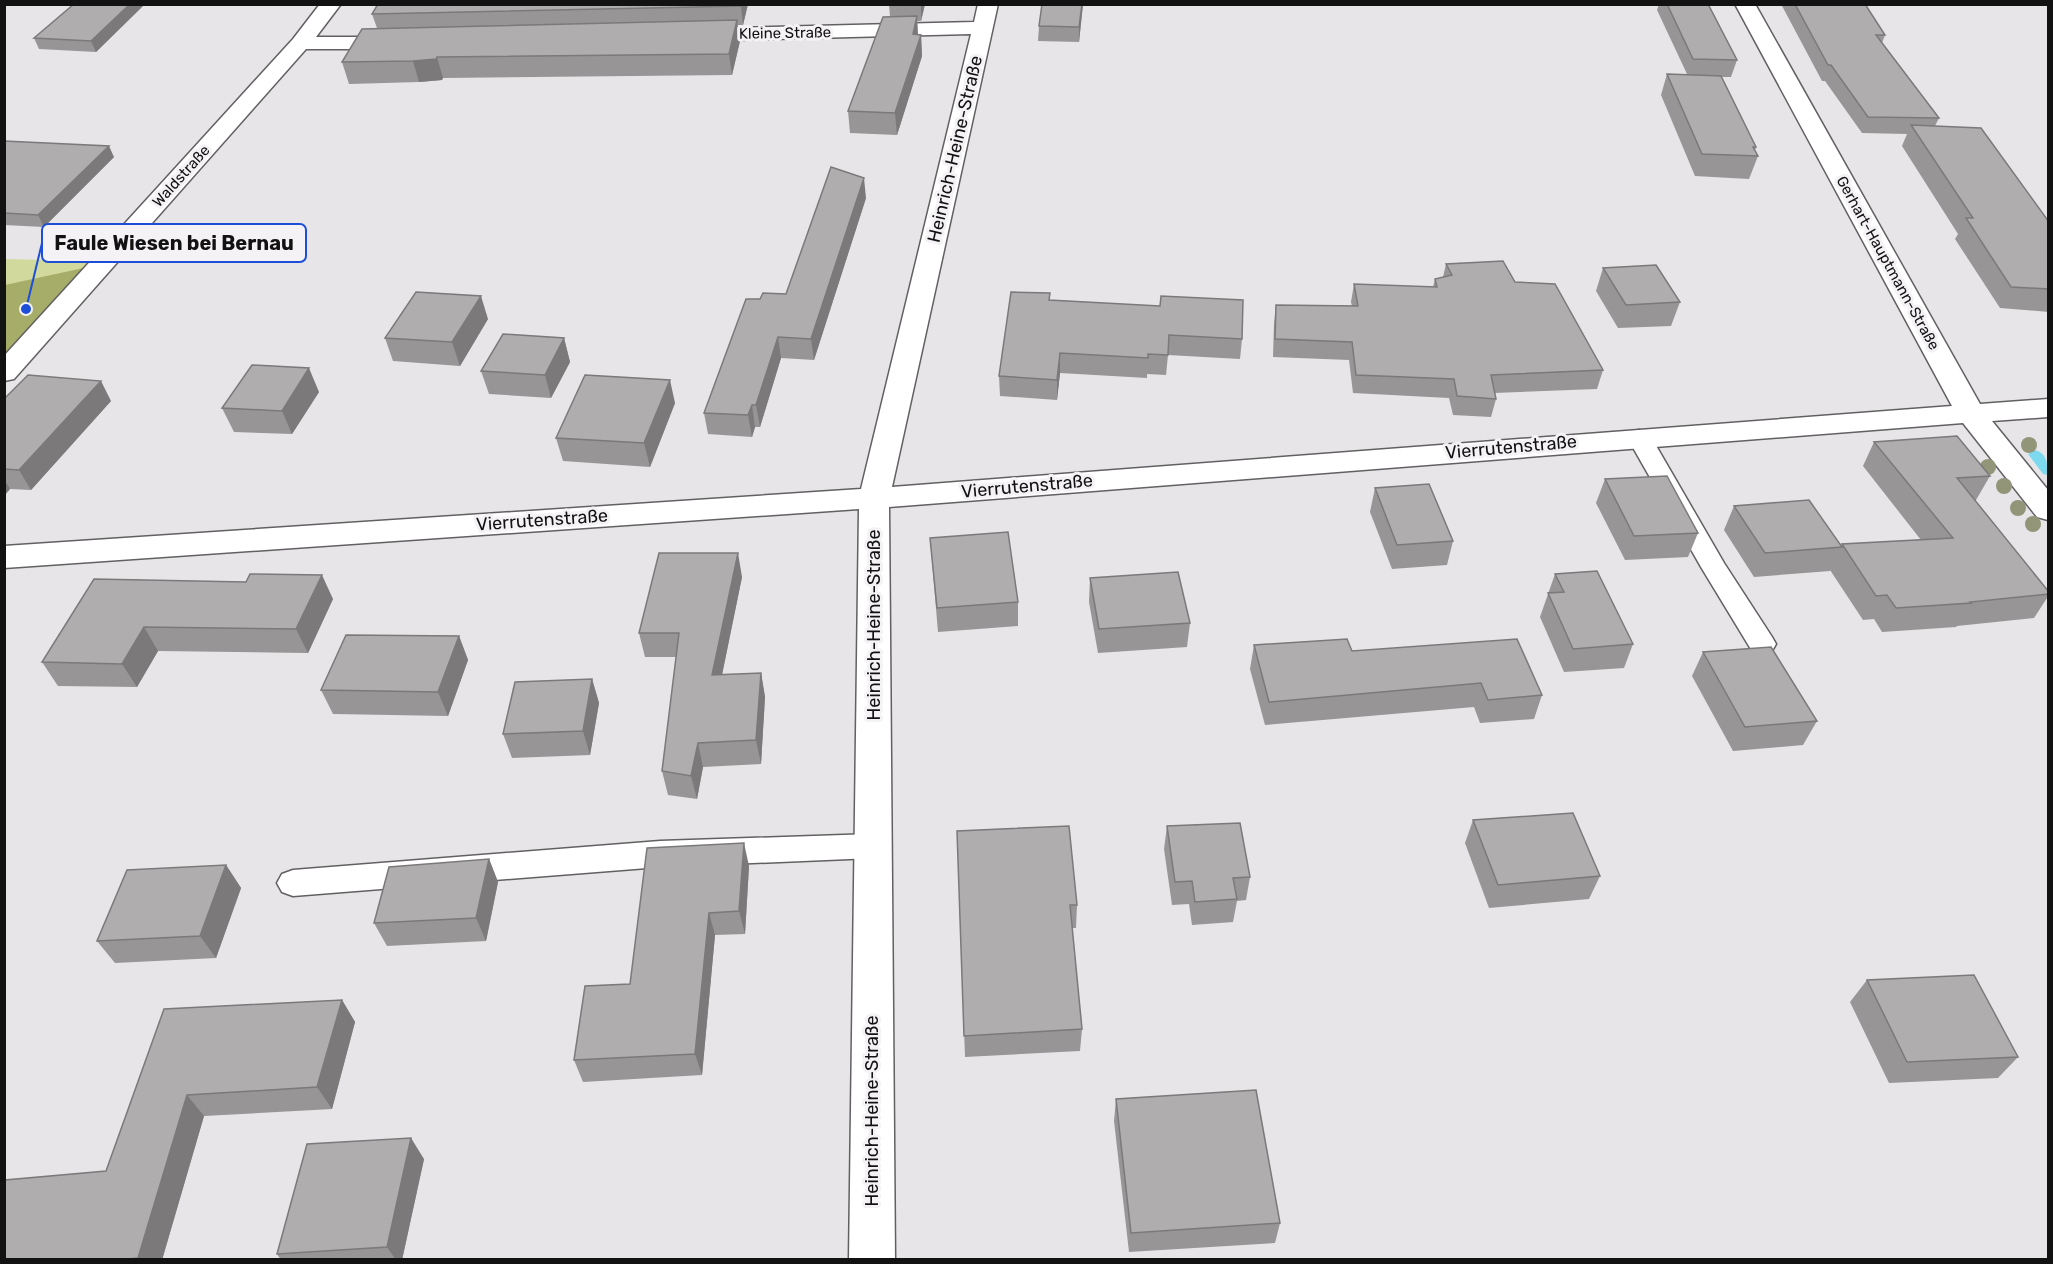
<svg xmlns="http://www.w3.org/2000/svg" width="2053" height="1264" viewBox="0 0 2053 1264" font-family="Rubik,sans-serif">
	<style>
		.green { fill: #d1d99d }
		.forest { fill: #a6ad68 }
		.lines { fill: none; stroke-linecap: round; stroke-linejoin: round }
		.stream { fill: #7ddaee; fill-rule: evenodd }
		.service-casing { stroke: #626062; stroke-width: 3 }
		.minor-casing { stroke: #626062; stroke-width: 3 }
		.service { fill: #fff; fill-rule: evenodd }
		.minor { fill: #fff; fill-rule: evenodd }
		.tree { fill: #939579 }
		.wall { fill: #979596 }
		.shaded-wall { fill: #7b797a }
		.building { fill: #b0adae; stroke: #7b797a; stroke-width: 1.5 }
		.labels { text-anchor: middle; stroke-width: 6; stroke-linejoin: round; paint-order: stroke }
		.far-street-label { font-size: 15px; fill: #131213; stroke: #f4f2f5 }
		.street-label { font-size: 18px; fill: #131213; stroke: #f4f2f5 }
		.leader { fill: none; stroke: #1d4ed8; stroke-width: 2 }
		.callout-dot { fill: #1d4ed8; stroke: #f4f2f5; stroke-width: 2 }
		.callout { fill: #f4f2f5; stroke: #1d4ed8; stroke-width: 2 }
		.callout-label { font-size: 20px; text-anchor: middle; font-weight: bold; fill: #131213 }
	</style>
	<rect width="100%" height="100%" fill="#e7e5e8"/>
	<path class="green" d="M5,259l87,2 -87,95z"/>
	<path class="forest" d="M88,267l-83,94v-76z"/>
	<g class="lines">
		<path class="stream" d="M2035,450c12,3 13,15 13,25l-5,-1 -15,-20z"/>
		<g class="service-casing">
			<g id="service">
				<path d="M1639,430l8,2 4,5 73,126 48,74 4,7 -4,7 -10,3 -10,-3 -51,-84 -74,-130 4,-5z"/>
				<path d="M873,834l11,3 4,9 -4,9 -11,3 -213,9 -367,29 -11,-4 -5,-9 5,-9 11,-4 367,-29z"/>
			</g>
		</g>
		<g class="minor-casing">
			<g id="minor">
				<path d="M320,4h21l-25,33h81l7,2 3,4 -3,4 -7,2h-91l-292,330 -10,2v-25l289,-317z"/>
				<path d="M978,4h20l-106,483 1060,-81 -217,-402h20l225,400 68,-5v18l-56,4 56,69v30l-11,-3 -74,-94 -1074,84 6,753h-46l10,-751 -855,59v-22l857,-57 110,-455 -277,7 -7,-2 -3,-4 3,-4 7,-2 280,-7z"/>
			</g>
		</g>
		<use href="#service" class="service"/>
		<use href="#minor" class="minor"/>
	</g>
	<g class="tree">
		<circle cx="2029" cy="445" r="8"/>
		<circle cx="1988" cy="467" r="8"/>
		<circle cx="2004" cy="486" r="8"/>
		<circle cx="2018" cy="508" r="8"/>
		<circle cx="2033" cy="524" r="8"/>
	</g>
	<g class="wall">
		<path d="M74,4h71l-49,48 -57,-3 -5,-11z"/>
		<path d="M748,4l-5,21h-6l3,16 -8,34 -289,3 -1,2 -23,2 -70,2 -7,-22 35,-34 -5,-14z"/>
		<path d="M889,4h36l-4,17h-4l1,14h3l1,21 -25,79 -47,-2 -2,-22 42,-94z"/>
		<path d="M1083,4l-4,38 -41,-1 1,-15z"/>
		<path d="M1659,4h49l29,56 -6,17h-9l34,70 -1,4 3,5 -9,23 -54,-3 -34,-81 6,-21h20l-30,-64z"/>
		<path d="M1781,4h84l20,31 -3,8 57,75 -4,8 114,96v90l-49,-4 -45,-69 3,-5 -56,-88 5,-12 -45,-1 -37,-52h-3z"/>
		<path d="M4,141l110,16 -70,70 -40,-2z"/>
		<path d="M866,198l-52,162 -33,-2 -21,69h-5l-3,10 -44,-3 -4,-21 56,-114 26,-5z"/>
		<path d="M1446,264l69,18 88,88 -6,19 -103,4 2,6 -5,18 -38,-2 -4,-17 -96,-5 -4,-33 -76,-3 1,-33 2,-19 76,1 -1,-4 3,-18 79,3 2,-8 8,-2z"/>
		<path d="M1603,268l77,34 -9,24 -53,2 -22,-37z"/>
		<path d="M1050,293v7l192,39 -2,20 -72,-4 -2,20 -19,-1v4l-87,-5 -3,27 -57,-4 -1,-20z"/>
		<path d="M488,319l-28,47 -67,-5 -8,-23z"/>
		<path d="M564,338l6,24 -19,36 -62,-4 -8,-23z"/>
		<path d="M319,392l-27,42 -58,-2 -12,-24z"/>
		<path d="M4,399l107,2 -80,89 -21,-1 -6,7z"/>
		<path d="M675,403l-25,64 -87,-6 -7,-23z"/>
		<path d="M1874,442l116,34 -14,24h-2l75,92v3l-15,23 -77,8 -1,1 -74,5 -8,-13 -11,1 -33,-50v1l-76,6 -30,-47 10,-24 107,39 1,-1 79,-4 -58,-74z"/>
		<path d="M1605,479l93,54 -10,24 -63,3 -29,-57z"/>
		<path d="M1375,488l78,53 -6,24 -55,4 -22,-57z"/>
		<path d="M930,538l88,64v24l-80,6z"/>
		<path d="M1555,574l78,70 -9,24 -60,4 -24,-55z"/>
		<path d="M742,577l-20,98 39,-2 4,24 -4,67 -58,3 -6,32 -29,-4 -6,-24 14,-114h-31l-6,-24z"/>
		<path d="M1090,578l100,45 -3,24 -89,6 -9,-51z"/>
		<path d="M94,579l239,20 -25,54 -150,-2 -21,36 -79,-1 -16,-24z"/>
		<path d="M459,636l9,24 -20,56 -115,-2 -12,-24z"/>
		<path d="M1254,645l98,6 190,44 -8,24 -54,4 -6,-16 -209,18 -15,-56z"/>
		<path d="M1703,652l114,69 -14,24 -70,6 -41,-75z"/>
		<path d="M592,679l7,24 -9,52 -78,3 -9,-24z"/>
		<path d="M1473,820l127,56 -11,23 -100,9 -24,-65z"/>
		<path d="M1167,826l83,51 -4,23 -9,1 -4,21 -41,3 -3,-21 -17,1 -8,-56z"/>
		<path d="M957,831l120,74 -1,23h-4l10,101 -2,22 -115,6z"/>
		<path d="M489,859l9,23 -12,59 -99,5 -13,-23z"/>
		<path d="M226,865l15,23 -25,70 -101,5 -18,-22z"/>
		<path d="M749,866l-4,68 -30,1 -13,140 -119,7 -9,-22 56,-76z"/>
		<path d="M1867,980l151,77 -20,21 -109,5 -39,-81z"/>
		<path d="M342,1000l13,22 -23,87 -128,7 -42,144h-158l102,-89 58,-162z"/>
		<path d="M1116,1099l164,124 -5,20 -146,9 -15,-131z"/>
		<path d="M424,1159l-22,101h-121l-4,-6z"/>
	</g>
	<g class="shaded-wall">
		<path d="M130,4h15l-49,48 -5,-11z"/>
		<path d="M741,4h7l-5,21 -2,-19z"/>
		<path d="M921,4h4l-4,17z"/>
		<path d="M1082,4h1l-4,38v-15z"/>
		<path d="M917,16l1,21 -5,-3z"/>
		<path d="M737,20l3,21 -8,34 -3,-21z"/>
		<path d="M921,35l1,21 -25,79 -2,-22z"/>
		<path d="M437,57l6,21 -1,2 -23,2 -6,-21z"/>
		<path d="M109,146l5,11 -70,70 -6,-12z"/>
		<path d="M864,178l2,20 -52,162 -3,-21z"/>
		<path d="M481,296l7,23 -28,47 -8,-24z"/>
		<path d="M778,337l3,21 -21,69 -4,-22z"/>
		<path d="M564,338l6,24 -19,36 -6,-23z"/>
		<path d="M1060,353v20l-3,27v-20z"/>
		<path d="M309,368l10,24 -27,42 -10,-23z"/>
		<path d="M670,380l5,23 -25,64 -6,-24z"/>
		<path d="M101,381l10,20 -80,89 -12,-20z"/>
		<path d="M752,405l3,22 -3,10 -4,-22z"/>
		<path d="M4,479l6,10 -6,7z"/>
		<path d="M738,553l4,24 -25,122 -5,-24z"/>
		<path d="M322,575l11,24 -25,54 -12,-24z"/>
		<path d="M144,627l14,24 -21,36 -15,-23z"/>
		<path d="M459,636l9,24 -20,56 -10,-24z"/>
		<path d="M761,673l4,24 -4,67 -5,-24z"/>
		<path d="M592,679l7,24 -9,52 -7,-24z"/>
		<path d="M698,743l5,24 -6,32 -6,-23z"/>
		<path d="M744,843l5,23 -4,68 -6,-23z"/>
		<path d="M489,859l9,23 -12,59 -10,-23z"/>
		<path d="M226,865l15,23 -25,70 -16,-22z"/>
		<path d="M709,913l6,22 -13,140 -7,-21z"/>
		<path d="M342,1000l13,22 -23,87 -15,-22z"/>
		<path d="M187,1095l17,21 -42,144h-23l-1,-2z"/>
		<path d="M411,1138l13,21 -22,101h-6l-9,-13z"/>
	</g>
	<g class="building">
		<path d="M74,4h56l-39,37 -57,-3z"/>
		<path d="M378,4h363v2l-369,8z"/>
		<path d="M1042,4h40l-3,23 -40,-1z"/>
		<path d="M1667,4h41l29,56 -44,-1z"/>
		<path d="M1795,4h70l20,31h-9l63,83 -71,-1 -37,-52h-3z"/>
		<path d="M917,16l-4,18 8,1 -26,78 -47,-2 35,-94z"/>
		<path d="M737,20l-8,34 -292,3 -1,2 -23,2 -71,1 20,-33z"/>
		<path d="M1667,74l54,2 35,71h-3l5,9 -56,-2z"/>
		<path d="M1911,125l70,3 68,94v67l-38,-2 -45,-69h7z"/>
		<path d="M4,141l105,5 -71,69 -34,-2z"/>
		<path d="M831,167l33,11 -53,161 -33,-2 -22,68h-4l-4,10 -44,-2 42,-114h14l3,-6 23,1z"/>
		<path d="M1503,261l12,21 40,2 48,86 -112,5 5,24 -39,-3 -3,-17 -98,-4 -4,-33 -77,-3 1,-34 82,1 -4,-22 83,3 -2,-8 17,-4 -6,-11z"/>
		<path d="M1656,265l24,37 -54,3 -23,-37z"/>
		<path d="M416,292l65,4 -29,46 -67,-4z"/>
		<path d="M1011,292l39,1 -1,7 111,6 1,-10 82,4 -1,39 -73,-4 -1,20 -20,-1v4l-88,-5 -3,27 -58,-4z"/>
		<path d="M503,334l61,4 -19,37 -64,-4z"/>
		<path d="M252,365l57,3 -27,43 -60,-3z"/>
		<path d="M28,375l73,6 -82,89 -15,-1v-70z"/>
		<path d="M585,375l85,5 -26,63 -88,-5z"/>
		<path d="M1957,436l33,40 -33,2 92,114v2l-79,8 1,1 -75,5 -9,-13 -11,1 -34,-52 111,-6 -79,-96z"/>
		<path d="M1667,476l31,57 -64,3 -29,-57z"/>
		<path d="M1429,484l24,57 -56,4 -22,-57z"/>
		<path d="M1809,500l33,47 -77,6 -31,-47z"/>
		<path d="M1008,532l10,70 -81,6 -7,-70z"/>
		<path d="M659,553h79l-26,122 49,-2 -5,67 -58,3 -7,33 -29,-5 17,-138h-40z"/>
		<path d="M1597,571l36,73 -60,5 -25,-56 16,-1 -9,-18z"/>
		<path d="M1178,572l12,51 -91,6 -9,-51z"/>
		<path d="M250,574l72,1 -26,54 -152,-2 -22,37 -80,-2 52,-83 152,3z"/>
		<path d="M346,635l113,1 -21,56 -117,-2z"/>
		<path d="M1347,639l5,12 165,-12 25,56 -54,5 -7,-17 -212,19 -15,-57z"/>
		<path d="M1771,647l46,74 -72,6 -42,-75z"/>
		<path d="M592,679l-9,52 -80,3 12,-52z"/>
		<path d="M1573,813l27,63 -102,9 -25,-65z"/>
		<path d="M1240,823l10,54 -17,1 4,21 -42,3 -3,-21 -17,1 -8,-56z"/>
		<path d="M1069,826l8,79h-7l12,124 -118,7 -7,-205z"/>
		<path d="M744,843l-5,68 -30,2 -14,141 -121,6 11,-74 45,-2 17,-136z"/>
		<path d="M489,859l-13,59 -102,5 15,-56z"/>
		<path d="M226,865l-26,71 -103,5 30,-71z"/>
		<path d="M1974,975l44,82 -111,5 -40,-82z"/>
		<path d="M342,1000l-25,87 -130,8 -49,163 -20,2h-114l1,-80 101,-9 58,-162z"/>
		<path d="M1256,1090l24,133 -149,10 -15,-134z"/>
		<path d="M411,1138l-24,109 -110,7 30,-110z"/>
	</g>
	<g class="labels">
		<g class="far-street-label">
			<text transform="translate(785 33) rotate(-1)" y="5">Kleine Straße</text>
			<text transform="translate(181 176) rotate(-48)" y="5">Waldstraße</text>
			<text transform="translate(1888 263) rotate(61)" y="5">Gerhart-Hauptmann-Straße</text>
		</g>
		<g class="street-label">
			<text transform="translate(955 149) rotate(-77)" y="6">Heinrich-Heine-Straße</text>
			<text transform="translate(1511 447) rotate(-5)" y="6">Vierrutenstraße</text>
			<text transform="translate(1027 486) rotate(-5)" y="6">Vierrutenstraße</text>
			<text transform="translate(542 520) rotate(-4)" y="6">Vierrutenstraße</text>
			<text transform="translate(874 625) rotate(-90)" y="6">Heinrich-Heine-Straße</text>
			<text transform="translate(872 1111) rotate(-90)" y="6">Heinrich-Heine-Straße</text>
		</g>
	</g>
	<path class="leader" d="M26 309L42 243"/>
	<circle class="callout-dot" cx="26" cy="309" r="6"/>
	<rect class="callout" x="42" y="224" width="264" height="38" rx="6"/>
	<g class="callout-label">
		<text x="174" y="250">Faule Wiesen bei Bernau</text>
	</g>
	<rect width="2053" height="1264" fill="none" stroke="#131213" stroke-width="12"/>
</svg>
